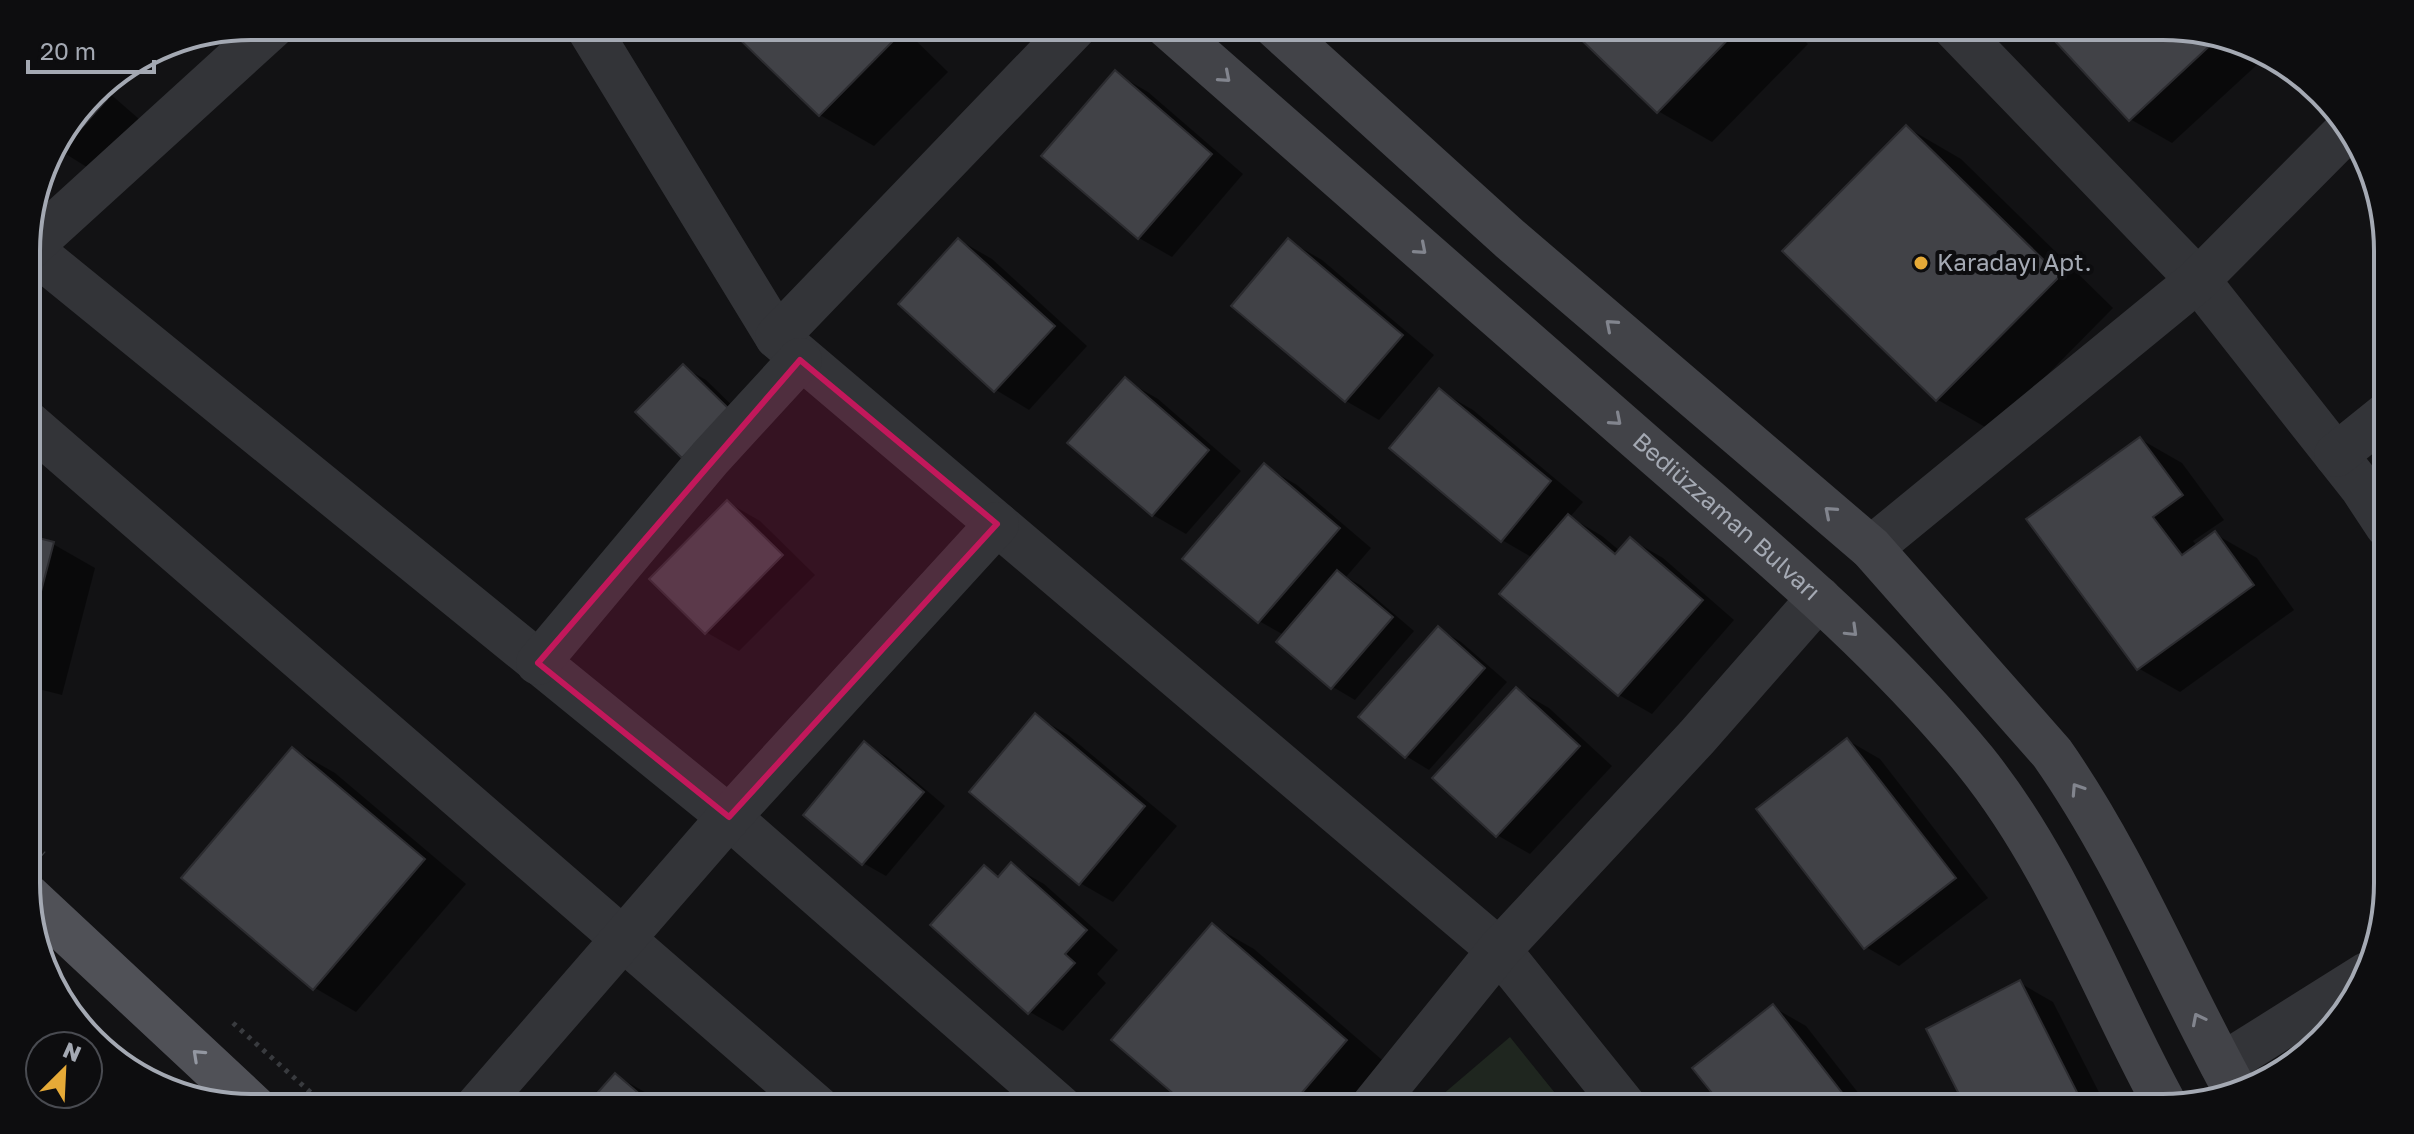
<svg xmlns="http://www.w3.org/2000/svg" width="2414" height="1134" viewBox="0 0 2414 1134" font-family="'Golos Text',sans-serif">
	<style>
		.green { fill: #1f261f }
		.shadow { fill: #0007 }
		.building { fill: #414247; stroke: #2c2c30; stroke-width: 2 }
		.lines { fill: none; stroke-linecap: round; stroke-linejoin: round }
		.path { stroke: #393b3f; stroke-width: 5; stroke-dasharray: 4 6; stroke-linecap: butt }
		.street { stroke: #333438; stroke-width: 44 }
		.secondary { stroke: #424348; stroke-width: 44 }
		.primary { stroke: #505157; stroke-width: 44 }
		.oneway { stroke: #82858e }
		.oneway2 { stroke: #9397a1 }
		.marked { fill: #c2185b; fill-opacity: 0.2; stroke: #c2185b; stroke-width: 6; stroke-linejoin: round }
		.poi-dot { fill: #e6aa37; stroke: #0d0d0f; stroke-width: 3 }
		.labels { text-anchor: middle; stroke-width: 8; stroke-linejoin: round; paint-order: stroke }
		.poi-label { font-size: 24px; fill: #a4a9b3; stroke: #0d0d0f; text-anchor: start }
		.street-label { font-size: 24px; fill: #a4a9b3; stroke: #0d0d0f }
		.rim { fill: none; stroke: #a4a9b3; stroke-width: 4 }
	</style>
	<rect width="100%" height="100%" fill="#121214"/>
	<path class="green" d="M1510,1037l57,71h-124l-8,-7z"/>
	<g class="shadow">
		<path d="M729,26h172l47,46 -74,74 -54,-31z"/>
		<path d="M1570,26h219l19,18 -96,98 -54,-31z"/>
		<path d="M2044,26h119l78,16 19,20 -88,81 -42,-24z"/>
		<path d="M228,31l-22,17 -17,-10z"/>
		<path d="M1115,73l33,19 95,82 -71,83 -33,-19 -95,-82z"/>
		<path d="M100,85l39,34 -46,52 -40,-25z"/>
		<path d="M1906,127l55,32 152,149 -121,123 -54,-31 -153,-149z"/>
		<path d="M959,240l33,19 95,87 -58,64 -33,-20 -95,-86z"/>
		<path d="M1289,241l33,19 112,95 -55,65 -33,-19 -112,-95z"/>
		<path d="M683,367l23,13 44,43 -45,46z"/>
		<path d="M1125,380l33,19 83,72 -55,63 -33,-19z"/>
		<path d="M1440,391l33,19 110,92 -13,15 32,19 18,15 10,-12 33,19 71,62 -82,94 -33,-19 -117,-101 31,-36 -31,-18z"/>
		<path d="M2140,439l42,24 42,57 -31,21 4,5 18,-12 42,24 37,52 -114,82 -42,-24z"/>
		<path d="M1264,466l33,19 74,63 -25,29 14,8 54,46 -59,69 -22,-13 -55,-45 6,-7 -25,-14z"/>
		<path d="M727,502l33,19 55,54 -76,76 -33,-19z"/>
		<path d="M27,537l26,7 42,24 -33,127 -35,-9z"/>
		<path d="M1439,629l22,13 46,40 -78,88 -23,-14 -45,-39z"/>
		<path d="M1516,689l33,19 63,58 -82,88 -33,-19z"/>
		<path d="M1036,716l32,19 109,91 -64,76 -33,-19z"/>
		<path d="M1847,740l33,19 108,139 -89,68 -33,-19z"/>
		<path d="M865,744l22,13 58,49 -59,70 -23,-13z"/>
		<path d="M293,749l42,24 131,111 -110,128 -41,-24 -131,-110z"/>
		<path d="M1011,865l33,19 74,66 -21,24 9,9 -43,48 -33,-19 -45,-145 16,10z"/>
		<path d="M1212,925l42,24 134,116 -37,43h-158z"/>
		<path d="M2020,983l33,19 54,106h-139z"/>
		<path d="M1773,1007l33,19 64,82h-144z"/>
		<path d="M615,1075l33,19 16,14h-77z"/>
	</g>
	<g class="building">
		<path d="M726,26h155l14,13 -76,77z"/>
		<path d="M1567,26h174l-84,87z"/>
		<path d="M2041,26h122l56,11 -90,84z"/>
		<path d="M1115,70l97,84 -74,85 -97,-83z"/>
		<path d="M97,89l10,10 -48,54 -7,-6z"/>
		<path d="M1906,125l154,151 -124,125 -154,-150z"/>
		<path d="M958,238l97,88 -61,66 -96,-88z"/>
		<path d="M1288,238l115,97 -58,67 -114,-96z"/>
		<path d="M683,364l46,45 -47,49 -47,-46z"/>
		<path d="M1125,377l84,73 -57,66 -85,-73z"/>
		<path d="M1439,388l112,93 -50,61 -112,-94z"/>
		<path d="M2140,437l43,58 -30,22 29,38 33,-24 39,54 -117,85 -111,-151z"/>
		<path d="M1264,463l76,65 -82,95 -76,-64z"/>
		<path d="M727,500l56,55 -78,79 -56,-55z"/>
		<path d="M1568,514l47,40 15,-17 73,63 -85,96 -119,-102z"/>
		<path d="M27,535l27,7 -27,103z"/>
		<path d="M1337,570l56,47 -62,72 -55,-47z"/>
		<path d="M1438,626l47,42 -80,90 -47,-41z"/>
		<path d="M1516,687l64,59 -84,91 -64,-59z"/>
		<path d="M1035,713l110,93 -66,79 -110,-93z"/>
		<path d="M1847,738l109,140 -92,71 -108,-140z"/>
		<path d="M864,741l60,51 -62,73 -59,-50z"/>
		<path d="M292,747l133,112 -112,131 -132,-112z"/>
		<path d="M1011,862l76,68 -22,24 10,9 -47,51 -98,-89 54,-60 14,12z"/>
		<path d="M1212,923l135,117 -58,68h-99l-79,-68z"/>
		<path d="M2020,980l65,128h-119l-40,-79z"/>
		<path d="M1773,1004l81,104h-130l-32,-40z"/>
		<path d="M615,1073l41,35h-72z"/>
	</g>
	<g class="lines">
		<g class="path">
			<path d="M28,840l16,14"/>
			<path d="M233,1023l95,85"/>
		</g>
		<g class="street">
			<path d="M587,26l190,311 722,613 127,158"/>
			<path d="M1953,26l245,254 164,208 25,38"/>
			<path d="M27,246l702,571 332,291"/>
			<path d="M27,250l246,-224"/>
			<path d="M777,337l299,-311"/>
			<path d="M27,422l791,686"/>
			<path d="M2336,455l51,-41"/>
			<path d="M1871,548l327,-268 150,-151"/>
			<path d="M538,663l172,-205 90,-98"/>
			<path d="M2222,1065l145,-91"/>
			<path d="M476,1108l253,-291 268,-293"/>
			<path d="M1371,1108l128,-158 198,-213 122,-139"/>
		</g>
		<g class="secondary">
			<path id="s1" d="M1167,26c157,138 315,277 473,415 115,101 237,200 335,320 84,104 128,231 192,347"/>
			<path d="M1275,26l235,213 361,309 181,205c73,104 121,224 182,335"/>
		</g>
		<path class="primary" d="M28,896l227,212"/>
	</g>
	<defs><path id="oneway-chevron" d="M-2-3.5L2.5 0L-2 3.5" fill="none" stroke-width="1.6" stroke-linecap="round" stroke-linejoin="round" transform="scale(2)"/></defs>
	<g class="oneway">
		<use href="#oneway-chevron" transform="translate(1225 77) rotate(41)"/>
		<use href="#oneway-chevron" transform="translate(1421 249) rotate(41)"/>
		<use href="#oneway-chevron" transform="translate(1611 325) rotate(-139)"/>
		<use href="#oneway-chevron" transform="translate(1616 420) rotate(41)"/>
		<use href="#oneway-chevron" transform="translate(1830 512) rotate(-139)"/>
		<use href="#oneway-chevron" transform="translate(1852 631) rotate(44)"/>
		<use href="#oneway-chevron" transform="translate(2077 789) rotate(-123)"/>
		<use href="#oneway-chevron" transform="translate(2198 1019) rotate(-117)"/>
	</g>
	<use class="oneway2" href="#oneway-chevron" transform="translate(198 1055) rotate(-137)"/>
	<path class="marked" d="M800,360l197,164 -268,293 -191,-154z"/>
	<circle class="poi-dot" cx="1921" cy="263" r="8"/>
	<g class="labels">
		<g class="poi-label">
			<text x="1937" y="271">Karadayı Apt.</text>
		</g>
		<g class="street-label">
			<text dy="8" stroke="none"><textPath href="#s1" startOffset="744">Bediüzzaman Bulvarı</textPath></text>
		</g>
	</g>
	<path d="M0 0H2414V1134H0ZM251 40H2163A211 211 0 0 1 2374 251V883A211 211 0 0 1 2163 1094H251A211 211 0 0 1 40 883V251A211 211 0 0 1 251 40Z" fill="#0d0d0f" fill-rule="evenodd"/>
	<path class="rim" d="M251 40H2163A211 211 0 0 1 2374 251V883A211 211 0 0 1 2163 1094H251A211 211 0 0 1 40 883V251A211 211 0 0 1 251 40Z"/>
	<g transform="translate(64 1070) rotate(24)"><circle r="38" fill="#0d0d0f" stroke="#494b51" stroke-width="2"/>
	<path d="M0-6L14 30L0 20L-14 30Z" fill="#e6aa37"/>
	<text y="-12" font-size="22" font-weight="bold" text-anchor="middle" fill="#a4a9b3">N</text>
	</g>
	<path d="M28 60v12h126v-12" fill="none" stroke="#a4a9b3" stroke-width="4"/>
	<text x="40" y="60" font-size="24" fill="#a4a9b3" stroke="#0d0d0f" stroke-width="6" paint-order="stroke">20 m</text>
</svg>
